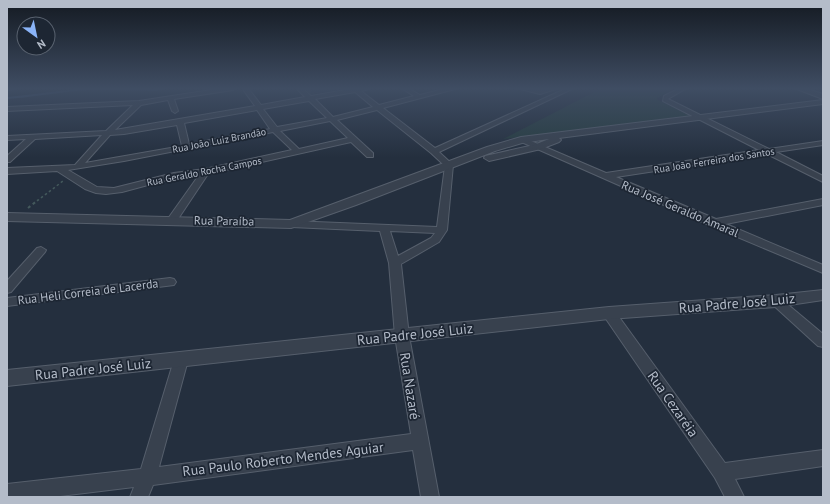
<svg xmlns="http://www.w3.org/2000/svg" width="830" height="504" viewBox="0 0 830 504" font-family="'PT Sans',sans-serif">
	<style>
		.green { fill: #263c3f }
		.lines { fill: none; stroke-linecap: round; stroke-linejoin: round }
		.stream { stroke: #394c67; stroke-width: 2 }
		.service-casing { stroke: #565f6c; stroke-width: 2.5 }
		.minor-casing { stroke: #565f6c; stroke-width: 2 }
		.tertiary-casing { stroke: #565f6c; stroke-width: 2 }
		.path-far1 { stroke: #44595c; stroke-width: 1.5; stroke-dasharray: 2.5 2.5; stroke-linecap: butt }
		.path { stroke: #44595c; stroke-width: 2; stroke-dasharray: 3 3; stroke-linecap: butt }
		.service { fill: #38414e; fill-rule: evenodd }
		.minor { fill: #38414e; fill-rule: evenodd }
		.tertiary { fill: #38414e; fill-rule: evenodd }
		.wall { fill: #3b4654 }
		.shaded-wall { fill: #303945 }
		.labels { text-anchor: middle; stroke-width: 3.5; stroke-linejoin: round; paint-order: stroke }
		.far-street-label { font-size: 10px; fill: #b4bcc9; stroke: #1d2633 }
		.street-label { font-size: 12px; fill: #b4bcc9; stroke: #1d2633 }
		.near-street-label { font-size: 14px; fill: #b4bcc9; stroke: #1d2633 }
	</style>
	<rect width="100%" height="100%" fill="#242f3e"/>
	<path class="green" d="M602,88h72l-18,11 34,17 -187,23z"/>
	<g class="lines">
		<path class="stream" d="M7,98c27,-2 53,-7 80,-9 23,-1 46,1 69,1l7,-2"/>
		<g class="service-casing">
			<path id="service" d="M7,88h9l-9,2z"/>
		</g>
		<g class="minor-casing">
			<g id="minor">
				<path d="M224,88h12l-3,2 -59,9 4,12 -3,2 -3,-2 -4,-11 -27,5 -26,25 140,-24 -13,-18h6l13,17 44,-8 -9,-9h6l9,8 40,-7 -1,-1h21l-1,1 -9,2 18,14 35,-9 -13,-8h7l12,7 27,-7h9l-1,1 -72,19 52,40 132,-60h7l-135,64 14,13 -6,65 -8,12 -38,22 8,72 30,161h-18l-8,-47 -260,35 -5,12h-18l4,-10 -82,10h-45v-13l134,-15 33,-109 2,-4 5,-2 5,2 2,4 -29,107 252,-33 -16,-98 -6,-73 -9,-32 -89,-4 -5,-3 5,-3 146,6 8,-61 -14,-13 -54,-43 -40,10 36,33v4h-6l-16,-15 -143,32 -32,48 -4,1 -5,-3 32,-45 -25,3 -52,14 -16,2 -10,-1 -11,-4 -28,-18 -50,3v-6l68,-3 27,-30 -67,4 -25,23h-3v-6l19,-17 -19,1v-4l99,-5 27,-26 -126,6v-4l132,-6zM355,92l18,15 -40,10 -18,-18zM309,101l18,17 -50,9 -14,-18zM257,110l13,19 -81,15 -5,-21zM330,121l18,17 -49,11 -19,-18zM177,125l5,21 -97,17 25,-28 14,-1zM273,132l19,18 -87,19 -31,4 -60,15 -17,-1 -29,-17 56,-9zM390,231l45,2 -4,5 -33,18z"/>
				<path d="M516,88c8,-1 15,2 23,2 7,0 13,-3 20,-2l-19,6z"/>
				<path d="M680,88h7l-19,11 101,50 54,-8v4l-47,7 47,24v6l-56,-28 -151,23 100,42 107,-20v6l-97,19 97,41v8l-114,-48 -192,-85 4,-2h3l82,35 153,-23 -96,-49 1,-5z"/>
				<path d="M41,247l5,3 -1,2 -34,40 -4,1v-12l30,-33z"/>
				<path d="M170,278l4,1 2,3 -2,3 -167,21v-8z"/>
				<path d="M776,297l4,1 43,36v13l-5,-1 -46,-42 -2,-3 2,-3z"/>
				<path d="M609,308l5,2 111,153 98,-13v16l-88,13 9,18h-19l-10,-19 -111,-162 -1,-3 1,-3z"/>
			</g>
		</g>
		<g class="tertiary-casing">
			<g id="tertiary">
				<path d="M794,88h10l19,6v5z"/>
				<path d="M823,100v4l-264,34 2,2 -2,2 -18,7 -52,12 -5,-3 1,-2 49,-11 15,-6 -27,4 -27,8 -139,54 -65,23 -284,-7v-8l283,7 197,-73 34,-10z"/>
				<path d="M823,290v10l-47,7 -167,12 -602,67v-16l602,-63 167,-12z"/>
			</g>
		</g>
		<path class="path-far1" d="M37,201l26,-20"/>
		<path class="path" d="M28,208l10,-8"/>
		<use href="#service" class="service"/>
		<use href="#minor" class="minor"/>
		<use href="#tertiary" class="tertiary"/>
	</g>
	<path class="wall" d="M304,88h42l-35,6z"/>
	<path class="shaded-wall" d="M311,88h35l-35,6z"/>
	<linearGradient id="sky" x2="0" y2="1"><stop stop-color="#141a22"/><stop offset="0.56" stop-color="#3f4d63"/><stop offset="1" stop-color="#3f4d63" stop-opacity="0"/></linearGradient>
	<rect width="830" height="158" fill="url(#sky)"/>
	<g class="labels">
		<g class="far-street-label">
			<text transform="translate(219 140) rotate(-11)" y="4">Rua João Luiz Brandão</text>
			<text transform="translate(714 160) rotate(-9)" y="4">Rua João Ferreira dos Santos</text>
			<text transform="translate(204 171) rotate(-11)" y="4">Rua Geraldo Rocha Campos</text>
		</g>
		<g class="street-label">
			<text transform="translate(680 209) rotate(23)" y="4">Rua José Geraldo Amaral</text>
			<text transform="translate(224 221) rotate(1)" y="4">Rua Paraíba</text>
			<text transform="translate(88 292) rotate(-7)" y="4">Rua Heli Correia de Lacerda</text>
		</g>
		<g class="near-street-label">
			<text transform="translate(737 303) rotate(-5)" y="5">Rua Padre José Luiz</text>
			<text transform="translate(415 334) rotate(-6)" y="5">Rua Padre José Luiz</text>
			<text transform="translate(93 369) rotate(-6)" y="5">Rua Padre José Luiz</text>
			<text transform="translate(410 386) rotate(81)" y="5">Rua Nazaré</text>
			<text transform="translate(673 404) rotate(55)" y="5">Rua Cezaréia</text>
			<text transform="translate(283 459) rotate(-7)" y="5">Rua Paulo Roberto Mendes Aguiar</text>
		</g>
	</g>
	<rect width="830" height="504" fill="none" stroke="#b4bcc9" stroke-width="16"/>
	<g transform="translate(36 36) rotate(147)"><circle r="19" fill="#1d2633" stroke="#59626f"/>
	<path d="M0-3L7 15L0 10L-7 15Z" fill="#8ab4f8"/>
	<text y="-6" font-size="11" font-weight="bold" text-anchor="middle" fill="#b4bcc9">N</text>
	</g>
</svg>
